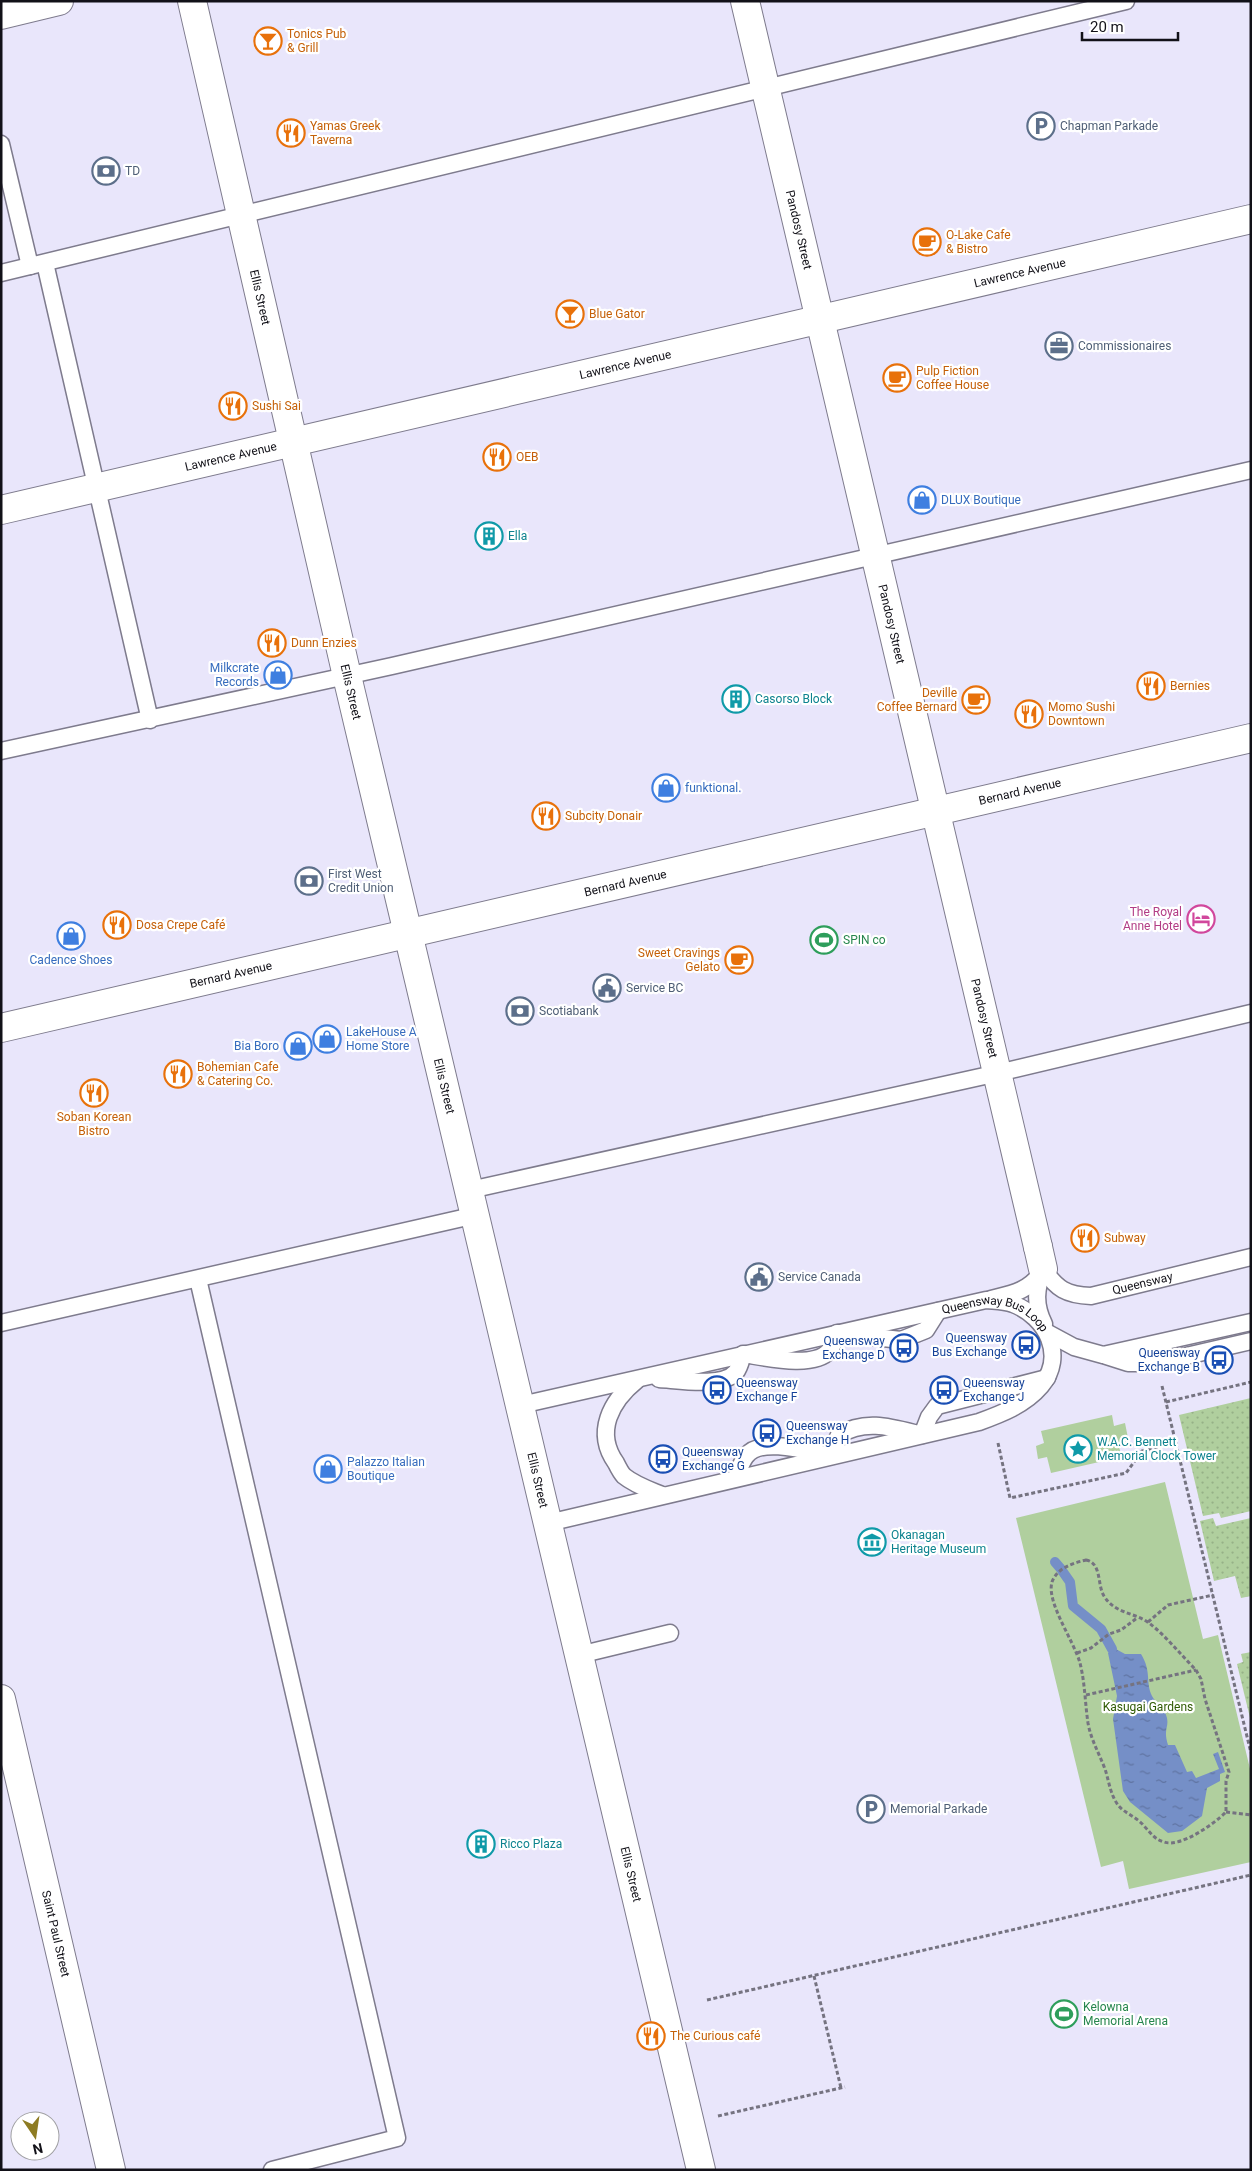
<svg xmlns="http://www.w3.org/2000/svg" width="1252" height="2171" viewBox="0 0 1252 2171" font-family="Roboto,sans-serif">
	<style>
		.grass { fill: url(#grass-dots) }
		.garden { fill: #b0cf9e }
		.water { fill: url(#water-ripples) }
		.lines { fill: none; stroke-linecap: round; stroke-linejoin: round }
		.stream { stroke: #758fc7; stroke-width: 10 }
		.service-casing { stroke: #7e7b8d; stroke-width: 19 }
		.minor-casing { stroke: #7e7b8d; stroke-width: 30 }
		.tertiary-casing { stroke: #7e7b8d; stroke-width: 30 }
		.path { stroke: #757380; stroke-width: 3; stroke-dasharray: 4 2.5; stroke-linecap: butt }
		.service { stroke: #fff; stroke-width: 16 }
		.minor { stroke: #fff; stroke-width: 28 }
		.tertiary { stroke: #fff; stroke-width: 28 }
		.labels { text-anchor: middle; stroke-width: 4.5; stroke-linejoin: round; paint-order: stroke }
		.food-label { font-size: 12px; fill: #c56008; stroke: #fff; text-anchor: start }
		.service-label { font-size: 12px; fill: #4e5e75; stroke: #fff; text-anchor: start }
		.street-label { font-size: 12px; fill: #121118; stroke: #fff }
		.shop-label { font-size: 12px; fill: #366cbe; stroke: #fff; text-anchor: start }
		.culture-label { font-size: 12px; fill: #0d838f; stroke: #fff; text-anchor: start }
		.hotel-label { font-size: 12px; fill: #b23c85; stroke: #fff; text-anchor: end }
		.leisure-label { font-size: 12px; fill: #27864d; stroke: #fff; text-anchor: start }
		.transit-label { font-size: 12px; fill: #164399; stroke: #fff; text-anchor: start }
		.park-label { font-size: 12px; fill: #305b04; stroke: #fff }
	</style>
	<defs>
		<pattern id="grass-dots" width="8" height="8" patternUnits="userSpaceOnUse" patternTransform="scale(1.25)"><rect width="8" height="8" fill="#b0cf9e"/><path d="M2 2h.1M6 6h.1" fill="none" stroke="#96b187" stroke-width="1.8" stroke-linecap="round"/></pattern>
		<pattern id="water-ripples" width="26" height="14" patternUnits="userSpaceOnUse" patternTransform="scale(1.25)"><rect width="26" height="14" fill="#758fc7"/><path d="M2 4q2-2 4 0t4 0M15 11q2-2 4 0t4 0" fill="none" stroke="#5f73a1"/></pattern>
	</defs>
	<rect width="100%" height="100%" fill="#e9e6fb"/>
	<g class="grass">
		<path d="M1251,1398v113l-30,7 -2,-5 -16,3 -24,-101z"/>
		<path d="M1213,1518l3,8 35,-8v78l-10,2 -6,-22 -21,5 -14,-60z"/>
		<path d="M1251,1652v70l-14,-58 6,-2 -2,-8z"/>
	</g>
	<g class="garden">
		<path d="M1112,1415l2,11 11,-3 4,20 -10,2 2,12 -70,16 -4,-16 -9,2 -2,-13 8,-3 -3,-12z"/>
		<path d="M1165,1482l38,157 15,-4 33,138v89l-122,27 -6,-28 -22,6 -85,-349z"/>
	</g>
	<path class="water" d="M1114,1648l11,6h16c11,18 4,28 11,42 4,8 13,12 15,22 2,10 -4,11 1,27h7l12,27 5,-1 4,7 23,-9 -6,-15 5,-2 7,20 -5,2v7l-13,7 -5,28 -20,15 -14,2 -38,-31 -7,-11 -10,-72 4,-23 -9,-43z"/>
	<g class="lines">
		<g class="stream">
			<path d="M1055,1562l6,7"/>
			<path d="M1063,1572l7,10 3,24 28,23 11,20"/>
		</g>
		<g class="service-casing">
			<g id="service">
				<path d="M1,144l29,122"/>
				<path d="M45,263l105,457"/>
				<path d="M1,273l1125,-272"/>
				<path d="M1,751l391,-85 859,-196"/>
				<path d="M470,1190l528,-117 253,-60"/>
				<path id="s1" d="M1043,1269c14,20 23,26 48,27l160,-39"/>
				<path d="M1043,1269c-7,20 -9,35 1,55"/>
				<path d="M198,1279l199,859 -125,32"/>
				<path d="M991,1299c20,-5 38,-8 50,-26"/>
				<path d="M1,1323l475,-108"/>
				<path d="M1048,1333l26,14 29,8 148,-33"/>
				<path d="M1106,1356l22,7h28l95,-22"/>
				<path d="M659,1379c19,1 64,9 77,-7 4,-5 5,-12 7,-18 21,3 71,15 86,-3 4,-5 6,-12 8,-18l64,7 25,-10 12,-19"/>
				<path d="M637,1380c-26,21 -43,52 -21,83 2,4 5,10 8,13 11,9 26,14 38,19"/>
				<path id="s2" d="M521,1405l465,-105c9,1 18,1 27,4 34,13 53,52 28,82 -16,19 -40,28 -62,36l-431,101"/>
				<path d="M736,1478c3,-7 5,-16 10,-22 15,-20 64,-4 84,0l9,-21c27,-17 55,-7 83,0l7,-18 8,-11 110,-28"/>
				<path d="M579,1655l91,-22"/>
			</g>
		</g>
		<g class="minor-casing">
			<g id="minor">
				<path id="s3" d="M745,1l293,1246"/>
				<path id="s4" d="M1,1699l110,471"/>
			</g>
		</g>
		<g class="tertiary-casing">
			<g id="tertiary">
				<path id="s5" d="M192,1l155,675 354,1494"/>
				<path d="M1,15l58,-14"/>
				<path id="s6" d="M1,510l1250,-291"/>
				<path id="s7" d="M1,1028l1250,-290"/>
				<path d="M1038,1247l5,22"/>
			</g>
		</g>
		<g class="path">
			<path d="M1162,1386l89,367"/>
			<path d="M1166,1402l85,-20"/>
			<path d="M998,1443l12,55 116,-25 16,-22 33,-9"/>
			<path d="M1086,1560c16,3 11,25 18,36 11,18 30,16 45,27 17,13 32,32 47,47l5,9 4,20 24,73 -3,9v31c-11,11 -45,36 -62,30 -10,-3 -13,-9 -20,-16 -7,-9 -20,-13 -26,-21 -8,-11 -9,-24 -13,-36 -6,-16 -14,-29 -17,-46 -3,-20 -3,-40 -8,-60 -6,-22 -34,-61 -28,-81 5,-14 21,-19 34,-22z"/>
			<path d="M1148,1622l20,-17 45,-10"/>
			<path d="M1077,1653l14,-5 18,-14 12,-4 16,-12"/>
			<path d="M1086,1695l110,-25"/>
			<path d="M1226,1812l25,3"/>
			<path d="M814,1976l27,112"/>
			<path d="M707,2000l544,-125"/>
			<path d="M718,2116l127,-29"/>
		</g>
		<use href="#service" class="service"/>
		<use href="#minor" class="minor"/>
		<use href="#tertiary" class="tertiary"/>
	</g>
	<defs>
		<g id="bar-ring" transform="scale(1.4375)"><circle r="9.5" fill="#fff" stroke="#e8710a" stroke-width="1.5"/><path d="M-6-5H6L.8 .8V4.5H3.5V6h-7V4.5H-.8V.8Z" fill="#e8710a"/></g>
		<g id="parking-ring" transform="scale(1.4375)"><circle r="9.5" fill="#fff" stroke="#5c6f8a" stroke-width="1.5"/><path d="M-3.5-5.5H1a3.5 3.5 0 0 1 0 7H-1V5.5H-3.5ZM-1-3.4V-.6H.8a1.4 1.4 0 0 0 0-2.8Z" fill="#5c6f8a"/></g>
		<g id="restaurant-ring" transform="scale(1.4375)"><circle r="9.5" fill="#fff" stroke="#e8710a" stroke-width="1.5"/><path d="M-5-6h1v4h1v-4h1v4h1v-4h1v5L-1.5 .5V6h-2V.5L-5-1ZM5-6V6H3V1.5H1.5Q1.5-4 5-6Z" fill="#e8710a"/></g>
		<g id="bank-ring" transform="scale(1.4375)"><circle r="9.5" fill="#fff" stroke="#5c6f8a" stroke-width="1.5"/><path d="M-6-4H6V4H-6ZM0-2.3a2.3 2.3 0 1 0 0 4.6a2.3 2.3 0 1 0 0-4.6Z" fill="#5c6f8a"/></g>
		<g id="cafe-ring" transform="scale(1.4375)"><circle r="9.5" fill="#fff" stroke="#e8710a" stroke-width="1.5"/><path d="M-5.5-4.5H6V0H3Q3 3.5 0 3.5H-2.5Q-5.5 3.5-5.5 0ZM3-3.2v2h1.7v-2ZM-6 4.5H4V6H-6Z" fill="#e8710a"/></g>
		<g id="office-ring" transform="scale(1.4375)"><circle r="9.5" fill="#fff" stroke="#5c6f8a" stroke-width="1.5"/><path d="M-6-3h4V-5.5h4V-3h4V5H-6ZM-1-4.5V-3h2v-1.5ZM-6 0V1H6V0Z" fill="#5c6f8a"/></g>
		<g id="shop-ring" transform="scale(1.4375)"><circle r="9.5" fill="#fff" stroke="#3f7fe0" stroke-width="1.5"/><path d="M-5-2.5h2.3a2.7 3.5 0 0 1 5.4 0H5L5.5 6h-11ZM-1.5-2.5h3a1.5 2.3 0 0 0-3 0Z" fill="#3f7fe0"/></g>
		<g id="building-ring" transform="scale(1.4375)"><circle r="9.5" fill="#fff" stroke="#0f9aa8" stroke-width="1.5"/><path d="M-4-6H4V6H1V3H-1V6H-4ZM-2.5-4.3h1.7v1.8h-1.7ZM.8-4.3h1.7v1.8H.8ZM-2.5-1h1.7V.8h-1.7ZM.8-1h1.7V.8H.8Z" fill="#0f9aa8"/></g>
		<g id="hotel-ring" transform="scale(1.4375)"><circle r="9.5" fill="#fff" stroke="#d1479c" stroke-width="1.5"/><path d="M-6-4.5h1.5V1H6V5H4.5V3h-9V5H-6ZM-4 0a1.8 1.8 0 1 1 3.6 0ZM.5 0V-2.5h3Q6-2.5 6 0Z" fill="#d1479c"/></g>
		<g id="stadium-ring" transform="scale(1.4375)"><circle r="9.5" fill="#fff" stroke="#2e9e5b" stroke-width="1.5"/><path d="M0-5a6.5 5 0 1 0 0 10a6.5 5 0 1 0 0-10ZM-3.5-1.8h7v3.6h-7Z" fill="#2e9e5b"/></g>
		<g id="civic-ring" transform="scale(1.4375)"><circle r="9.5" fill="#fff" stroke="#5c6f8a" stroke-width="1.5"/><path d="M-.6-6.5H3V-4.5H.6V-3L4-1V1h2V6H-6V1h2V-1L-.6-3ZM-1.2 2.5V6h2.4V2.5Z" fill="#5c6f8a"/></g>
		<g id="bus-ring" transform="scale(1.4375)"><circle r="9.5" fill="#fff" stroke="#1a4fb4" stroke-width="1.5"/><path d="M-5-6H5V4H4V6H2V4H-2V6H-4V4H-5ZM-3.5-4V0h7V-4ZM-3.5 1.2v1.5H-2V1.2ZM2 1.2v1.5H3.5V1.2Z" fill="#1a4fb4"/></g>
		<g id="sight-ring" transform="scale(1.4375)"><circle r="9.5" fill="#fff" stroke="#0f9aa8" stroke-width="1.5"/><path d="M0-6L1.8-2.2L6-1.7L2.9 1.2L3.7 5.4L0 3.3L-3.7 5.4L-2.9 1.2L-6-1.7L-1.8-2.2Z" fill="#0f9aa8"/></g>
		<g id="museum-ring" transform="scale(1.4375)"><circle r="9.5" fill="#fff" stroke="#0f9aa8" stroke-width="1.5"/><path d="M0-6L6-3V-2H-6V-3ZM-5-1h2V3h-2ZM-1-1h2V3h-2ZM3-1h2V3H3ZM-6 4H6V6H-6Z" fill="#0f9aa8"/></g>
	</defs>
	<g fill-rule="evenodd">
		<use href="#bar-ring" x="268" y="41"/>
		<use href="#parking-ring" x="1041" y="126"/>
		<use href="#restaurant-ring" x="291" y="133"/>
		<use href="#bank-ring" x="106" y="171"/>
		<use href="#cafe-ring" x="927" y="242"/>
		<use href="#bar-ring" x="570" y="314"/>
		<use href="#office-ring" x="1059" y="346"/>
		<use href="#cafe-ring" x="897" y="378"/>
		<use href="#restaurant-ring" x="233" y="406"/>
		<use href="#restaurant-ring" x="497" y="457"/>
		<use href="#shop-ring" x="922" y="500"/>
		<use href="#building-ring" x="489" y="536"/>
		<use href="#restaurant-ring" x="272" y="643"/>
		<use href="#shop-ring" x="278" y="675"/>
		<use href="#restaurant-ring" x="1151" y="686"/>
		<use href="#building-ring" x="736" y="699"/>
		<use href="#cafe-ring" x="976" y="700"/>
		<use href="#restaurant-ring" x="1029" y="714"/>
		<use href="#shop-ring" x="666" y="788"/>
		<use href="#restaurant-ring" x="546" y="816"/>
		<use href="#bank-ring" x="309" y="881"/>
		<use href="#hotel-ring" x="1201" y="919"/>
		<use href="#restaurant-ring" x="117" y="925"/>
		<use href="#shop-ring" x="71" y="936"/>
		<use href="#stadium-ring" x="824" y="940"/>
		<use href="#cafe-ring" x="739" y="960"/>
		<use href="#civic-ring" x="607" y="988"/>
		<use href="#bank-ring" x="520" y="1011"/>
		<use href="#shop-ring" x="327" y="1039"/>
		<use href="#shop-ring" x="298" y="1046"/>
		<use href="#restaurant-ring" x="178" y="1074"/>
		<use href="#restaurant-ring" x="94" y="1093"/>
		<use href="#restaurant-ring" x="1085" y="1238"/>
		<use href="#civic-ring" x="759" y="1277"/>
		<use href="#bus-ring" x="1026" y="1345"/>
		<use href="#bus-ring" x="904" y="1348"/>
		<use href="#bus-ring" x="1219" y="1360"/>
		<use href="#bus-ring" x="717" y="1390"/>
		<use href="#bus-ring" x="944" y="1390"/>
		<use href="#bus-ring" x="767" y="1433"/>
		<use href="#sight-ring" x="1078" y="1449"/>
		<use href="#bus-ring" x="663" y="1459"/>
		<use href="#shop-ring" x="328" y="1469"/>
		<use href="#museum-ring" x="872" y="1542"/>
		<use href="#parking-ring" x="871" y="1809"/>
		<use href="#building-ring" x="481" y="1844"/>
		<use href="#stadium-ring" x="1064" y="2014"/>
		<use href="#restaurant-ring" x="651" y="2036"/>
	</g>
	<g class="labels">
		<g class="food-label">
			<text x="287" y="38">Tonics Pub<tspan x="287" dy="14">&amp; Grill</tspan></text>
			<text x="310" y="130">Yamas Greek<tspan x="310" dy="14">Taverna</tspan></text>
			<text x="946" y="239">O-Lake Cafe<tspan x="946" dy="14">&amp; Bistro</tspan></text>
			<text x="589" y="318">Blue Gator</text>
			<text x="916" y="375">Pulp Fiction<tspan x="916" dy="14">Coffee House</tspan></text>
			<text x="252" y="410">Sushi Sai</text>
			<text x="516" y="461">OEB</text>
			<text x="291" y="647">Dunn Enzies</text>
			<text x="1170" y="690">Bernies</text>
			<text x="957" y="697" text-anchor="end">Deville<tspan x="957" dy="14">Coffee Bernard</tspan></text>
			<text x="1048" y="711">Momo Sushi<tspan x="1048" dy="14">Downtown</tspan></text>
			<text x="565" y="820">Subcity Donair</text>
			<text x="136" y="929">Dosa Crepe Café</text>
			<text x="720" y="957" text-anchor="end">Sweet Cravings<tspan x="720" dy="14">Gelato</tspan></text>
			<text x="197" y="1071">Bohemian Cafe<tspan x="197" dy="14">&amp; Catering Co.</tspan></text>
			<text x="94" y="1121" text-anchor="middle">Soban Korean<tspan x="94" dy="14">Bistro</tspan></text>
			<text x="1104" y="1242">Subway</text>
			<text x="670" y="2040">The Curious café</text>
		</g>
		<g class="service-label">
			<text x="1060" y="130">Chapman Parkade</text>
			<text x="125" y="175">TD</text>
			<text x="1078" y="350">Commissionaires</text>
			<text x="328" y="878">First West<tspan x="328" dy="14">Credit Union</tspan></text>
			<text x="626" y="992">Service BC</text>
			<text x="539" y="1015">Scotiabank</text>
			<text x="778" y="1281">Service Canada</text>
			<text x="890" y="1813">Memorial Parkade</text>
		</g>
		<g class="street-label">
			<text dy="4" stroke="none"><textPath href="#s3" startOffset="235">Pandosy Street</textPath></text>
			<text dy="4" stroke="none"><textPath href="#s6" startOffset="1046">Lawrence Avenue</textPath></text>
			<text dy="4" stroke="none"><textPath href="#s5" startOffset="304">Ellis Street</textPath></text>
			<text dy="4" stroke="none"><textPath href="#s6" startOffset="641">Lawrence Avenue</textPath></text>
			<text dy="4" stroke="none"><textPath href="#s6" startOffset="236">Lawrence Avenue</textPath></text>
			<text dy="4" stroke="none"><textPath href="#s3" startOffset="640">Pandosy Street</textPath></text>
			<text dy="4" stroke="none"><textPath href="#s5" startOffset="709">Ellis Street</textPath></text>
			<text dy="4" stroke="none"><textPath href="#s7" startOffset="1046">Bernard Avenue</textPath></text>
			<text dy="4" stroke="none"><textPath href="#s7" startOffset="641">Bernard Avenue</textPath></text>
			<text dy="4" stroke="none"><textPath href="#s7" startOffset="236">Bernard Avenue</textPath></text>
			<text dy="4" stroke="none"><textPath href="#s3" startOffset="1045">Pandosy Street</textPath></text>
			<text dy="4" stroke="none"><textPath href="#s5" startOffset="1114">Ellis Street</textPath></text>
			<text dy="4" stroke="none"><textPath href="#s1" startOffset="111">Queensway</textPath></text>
			<text dy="4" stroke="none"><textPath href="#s2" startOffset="489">Queensway Bus Loop</textPath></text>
			<text dy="4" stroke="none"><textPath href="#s5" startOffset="1519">Ellis Street</textPath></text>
			<text dy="4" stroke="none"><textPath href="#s5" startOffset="1924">Ellis Street</textPath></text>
			<text dy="4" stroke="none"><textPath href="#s4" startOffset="241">Saint Paul Street</textPath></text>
		</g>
		<g class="shop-label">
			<text x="941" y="504">DLUX Boutique</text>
			<text x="259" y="672" text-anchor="end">Milkcrate<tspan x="259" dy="14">Records</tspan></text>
			<text x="685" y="792">funktional.</text>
			<text x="71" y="964" text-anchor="middle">Cadence Shoes</text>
			<text x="346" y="1036">LakeHouse A<tspan x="346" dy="14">Home Store</tspan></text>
			<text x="279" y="1050" text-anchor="end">Bia Boro</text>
			<text x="347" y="1466">Palazzo Italian<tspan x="347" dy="14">Boutique</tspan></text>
		</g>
		<g class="culture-label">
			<text x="508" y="540">Ella</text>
			<text x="755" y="703">Casorso Block</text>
			<text x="1097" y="1446">W.A.C. Bennett<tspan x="1097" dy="14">Memorial Clock Tower</tspan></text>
			<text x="891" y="1539">Okanagan<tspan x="891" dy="14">Heritage Museum</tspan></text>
			<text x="500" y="1848">Ricco Plaza</text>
		</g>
		<g class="hotel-label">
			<text x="1182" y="916">The Royal<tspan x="1182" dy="14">Anne Hotel</tspan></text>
		</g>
		<g class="leisure-label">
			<text x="843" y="944">SPIN co</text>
			<text x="1083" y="2011">Kelowna<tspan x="1083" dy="14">Memorial Arena</tspan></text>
		</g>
		<g class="transit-label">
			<text x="1007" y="1342" text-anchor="end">Queensway<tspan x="1007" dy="14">Bus Exchange</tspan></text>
			<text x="885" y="1345" text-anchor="end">Queensway<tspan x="885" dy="14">Exchange D</tspan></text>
			<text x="1200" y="1357" text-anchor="end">Queensway<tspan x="1200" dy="14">Exchange B</tspan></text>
			<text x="736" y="1387">Queensway<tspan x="736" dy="14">Exchange F</tspan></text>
			<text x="963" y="1387">Queensway<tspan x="963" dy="14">Exchange J</tspan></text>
			<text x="786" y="1430">Queensway<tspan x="786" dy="14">Exchange H</tspan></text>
			<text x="682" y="1456">Queensway<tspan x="682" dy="14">Exchange G</tspan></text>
		</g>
		<g class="park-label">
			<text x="1148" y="1711">Kasugai Gardens</text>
		</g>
	</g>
	<rect width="1252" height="2171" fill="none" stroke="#121118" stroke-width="5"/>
	<g transform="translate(35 2136) rotate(167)"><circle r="24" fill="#ffffff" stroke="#a0a0a3"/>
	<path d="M0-4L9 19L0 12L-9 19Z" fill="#8e7c23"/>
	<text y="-8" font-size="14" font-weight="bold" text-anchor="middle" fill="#121118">N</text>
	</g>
	<path d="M1082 32v8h96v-8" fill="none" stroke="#121118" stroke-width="2.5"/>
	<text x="1090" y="32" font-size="15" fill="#121118" stroke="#ffffff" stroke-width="4" paint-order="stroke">20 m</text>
</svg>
